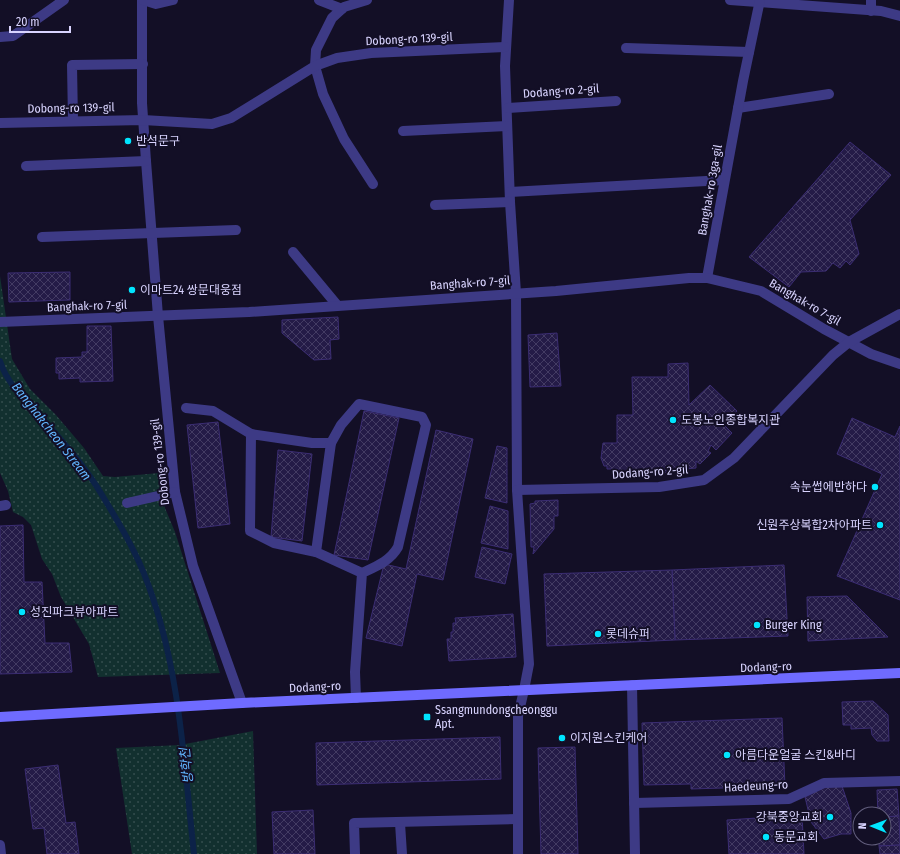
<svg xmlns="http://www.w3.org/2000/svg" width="900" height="854" viewBox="0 0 900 854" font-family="'Fira Sans Condensed','Noto Sans KR',sans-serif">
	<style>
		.park { fill: url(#park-dots) }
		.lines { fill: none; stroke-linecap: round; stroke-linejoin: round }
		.stream { stroke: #0c2248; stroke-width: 6 }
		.building { fill: url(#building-cross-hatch); stroke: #3b2d73 }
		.lane { stroke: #3d3a85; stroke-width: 10 }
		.street { stroke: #3d3a85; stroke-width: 10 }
		.secondary { stroke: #6f6bff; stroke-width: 10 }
		.poi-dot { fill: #00e5ff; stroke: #130f26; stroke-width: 1.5 }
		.labels { text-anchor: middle; stroke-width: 4; stroke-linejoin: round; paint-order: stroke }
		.street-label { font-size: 12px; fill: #d9d4ff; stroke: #130f26 }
		.poi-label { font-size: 12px; fill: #d9d4ff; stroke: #130f26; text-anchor: start }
		.water-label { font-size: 13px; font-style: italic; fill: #62b6ff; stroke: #130f26 }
	</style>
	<defs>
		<pattern id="park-dots" width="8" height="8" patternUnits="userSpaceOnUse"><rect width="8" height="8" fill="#12302f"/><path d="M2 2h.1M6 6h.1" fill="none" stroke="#344d4e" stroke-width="1.8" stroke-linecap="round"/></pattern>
		<pattern id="building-cross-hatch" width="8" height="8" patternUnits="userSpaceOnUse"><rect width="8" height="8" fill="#241b47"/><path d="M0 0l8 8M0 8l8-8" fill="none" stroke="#433b63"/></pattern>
	</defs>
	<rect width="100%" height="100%" fill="#130f26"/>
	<g class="park">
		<path d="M0,276l12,83 18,30 26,26 28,33 19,28 12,1 44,-4 6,35 10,24 45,141 -122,4 -9,-33 -28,-47 -9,-23 -10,-15 -11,-34 -8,-8 -10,-5 -5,-21 -8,-18z"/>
		<path d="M253,731l4,123h-125l-16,-106 64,-3z"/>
	</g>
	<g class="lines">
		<path class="stream" d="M0,361c7,23 27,41 43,58 21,24 43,49 59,76 17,28 35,58 46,89 32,86 36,179 46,270"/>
	</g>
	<g class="building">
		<path d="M850,142l41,33 -41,45 9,34 -9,11 -4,-4 -6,7 -7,-5 -7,8 -25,1 -12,15 -40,-30z"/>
		<path d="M70,272v28l-61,2 -1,-29z"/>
		<path d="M338,317l1,22 -9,1 1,19 -17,1 -32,-27v-13z"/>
		<path d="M87,326h24l2,55 -33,1v-4l-21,1v-6h-3v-15l26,-1v-5h5z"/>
		<path d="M557,333l4,53 -31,1 -2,-52z"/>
		<path d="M688,363l1,42 21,-20 27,26 -13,14 8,8 -16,17 -5,-5 -3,6 3,2 -11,11 -4,-3v7l-12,1 1,3 -66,2 -1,-5h-11v-3h-3l-3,-8 2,-15h14v-28h16l-1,-38h36v-13z"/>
		<path d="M364,411l35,7 -31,142 -34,-5z"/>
		<path d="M852,418l43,19 5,-11v174l-63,-24 45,-102 -45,-20z"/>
		<path d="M218,422l12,102 -32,4 -11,-103z"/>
		<path d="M436,430l37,9 -30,141 -26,-6 -15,72 -36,-8 18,-74 22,5z"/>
		<path d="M497,446l10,2v55l-22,-5z"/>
		<path d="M278,450l34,4 -10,87 -31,-4z"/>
		<path d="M558,500v16h-4v13l-21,25 1,-7h-3l-1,-43 5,-1v-2z"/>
		<path d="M490,506l18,5v38l-27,-6z"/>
		<path d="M23,525l1,57h18l3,61h24l3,29 -72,2v-148z"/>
		<path d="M482,547l30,7 -7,30 -30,-7z"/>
		<path d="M784,565l4,71 -113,4 -3,-70z"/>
		<path d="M672,570l3,70 -128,6 -3,-72z"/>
		<path d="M847,596l41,41 -80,4 -1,-44z"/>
		<path d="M513,614l3,43 -67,4 -2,-22h4v-7h2v-9h3l-1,-5z"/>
		<path d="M873,701l15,14 1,26h-12l-5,-6 -1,-7 -20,1v-4h-8l-1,-23z"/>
		<path d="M782,718l3,68 -94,3v-5l-47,1 -2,-62z"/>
		<path d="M500,737l1,42 -184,6 -1,-42z"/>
		<path d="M575,747l3,107h-37l-3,-106z"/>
		<path d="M58,765l8,58 9,-1 4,32h-32l-3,-26 -11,1 -8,-60z"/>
		<path d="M842,786l9,27v21h-10l-17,5 -13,-17 -6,-25 20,-10z"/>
		<path d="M897,789l2,27 -15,1v-3h-6l-1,-24z"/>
		<path d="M313,810l2,44h-41l-2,-42z"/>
		<path d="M802,815l2,39h-75l-2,-34z"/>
		<path d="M899,816l1,29 -21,1v-8h5v-21z"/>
		<path d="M900,845v9h-20l-1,-8z"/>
	</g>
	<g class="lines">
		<g class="lane">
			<path d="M186,408l27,3 38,23"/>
			<path d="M0,506l6,-1"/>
			<path d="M316,552l-42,-9 -24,-12 1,-97 61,9h19"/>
			<path d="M356,698l-1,-26 7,-99c15,-7 28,-12 36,-26l28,-122 -4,-8 -63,-13 -18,21 -10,18 -15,109 46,21"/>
			<path d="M634,803l155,-4 35,-16 76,-2"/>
			<path d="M400,823l2,31"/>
			<path d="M0,845l1,9"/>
			<path d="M355,854l-1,-31 163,-4"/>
			<path d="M518,854v-138l6,-26"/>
		</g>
		<g class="street">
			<path d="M142,0v103l4,58 12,155 17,176 18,74 49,137"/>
			<path d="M143,0l13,4 17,-4"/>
			<path d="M319,0l23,9"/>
			<path d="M367,0l-23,7 -12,11 -16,32 -1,16 8,28 21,45 29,45"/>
			<path d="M509,0l-4,66 5,136 6,91 1,197 12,174 -5,26"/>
			<path d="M730,0l151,11 19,5"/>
			<path d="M871,11v-11"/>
			<path d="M0,37l13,-1 51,-36"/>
			<path d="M626,48l123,4"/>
			<path d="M508,108l108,-7"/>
			<path d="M738,108l91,-14"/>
			<path d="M73,121l-1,-56 71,-1"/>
			<path d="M0,123l143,-3 69,4 19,-6 84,-52 22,-8 34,-5 134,-6"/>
			<path d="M403,131l104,-5"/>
			<path d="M26,166l120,-5"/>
			<path d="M510,192l214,-12"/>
			<path d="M435,205l75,-3"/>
			<path d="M42,237l194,-7"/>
			<path d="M293,252l44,53"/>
			<path d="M707,278l36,-197 17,-81"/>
			<path d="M0,322l249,-10 307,-21 133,-13h18l54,13 63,38 47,25 29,10"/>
			<path d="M517,490l142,-3 45,-7 30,-22 99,-103 16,-13 51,-28"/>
			<path d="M127,503l48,-11"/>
			<path d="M632,685l3,169"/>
		</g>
		<path class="secondary" d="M0,717l242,-14 658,-30"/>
	</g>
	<g class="poi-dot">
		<circle cx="128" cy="141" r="4"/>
		<circle cx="132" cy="290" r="4"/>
		<circle cx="673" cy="420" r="4"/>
		<circle cx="875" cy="487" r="4"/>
		<circle cx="880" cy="525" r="4"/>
		<circle cx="22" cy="612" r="4"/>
		<circle cx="757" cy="625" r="4"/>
		<circle cx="598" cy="634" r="4"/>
		<rect x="423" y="713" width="8" height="8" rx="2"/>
		<circle cx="562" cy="738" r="4"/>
		<circle cx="727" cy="755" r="4"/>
		<circle cx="830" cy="817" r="4"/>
		<circle cx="766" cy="837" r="4"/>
	</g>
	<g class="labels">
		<g class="street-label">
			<text transform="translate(409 39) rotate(-3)" y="4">Dobong-ro 139-gil</text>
			<text transform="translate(561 91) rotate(-4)" y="4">Dodang-ro 2-gil</text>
			<text transform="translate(71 108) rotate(-1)" y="4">Dobong-ro 139-gil</text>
			<text transform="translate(710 190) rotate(-80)" y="4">Banghak-ro 3ga-gil</text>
			<text transform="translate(470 283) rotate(-4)" y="4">Banghak-ro 7-gil</text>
			<text transform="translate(805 302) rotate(30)" y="4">Banghak-ro 7-gil</text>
			<text transform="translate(87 306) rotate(-2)" y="4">Banghak-ro 7-gil</text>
			<text transform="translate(160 462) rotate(-97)" y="4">Dobong-ro 139-gil</text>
			<text transform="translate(650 472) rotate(-4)" y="4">Dodang-ro 2-gil</text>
			<text transform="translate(766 667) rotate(-2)" y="4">Dodang-ro</text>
			<text transform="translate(315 687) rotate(-3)" y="4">Dodang-ro</text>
			<text transform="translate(756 786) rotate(-3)" y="4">Haedeung-ro</text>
		</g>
		<g class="poi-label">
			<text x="136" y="145">반석문구</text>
			<text x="140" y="294">이마트24 쌍문대웅점</text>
			<text x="681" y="424">도봉노인종합복지관</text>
			<text x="867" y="491" text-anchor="end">속눈썹에반하다</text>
			<text x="872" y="529" text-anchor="end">신원주상복합2차아파트</text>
			<text x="30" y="616">성진파크뷰아파트</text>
			<text x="765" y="629">Burger King</text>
			<text x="606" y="638">롯데슈퍼</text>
			<text x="435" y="714">Ssangmundongcheonggu<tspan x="435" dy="14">Apt.</tspan></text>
			<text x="570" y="742">이지원스킨케어</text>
			<text x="735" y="759">아름다운얼굴 스킨&amp;바디</text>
			<text x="822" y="821" text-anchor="end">강북중앙교회</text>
			<text x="774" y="841">동문교회</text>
		</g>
		<g class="water-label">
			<text transform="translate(52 431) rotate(52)" y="5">Banghakcheon Stream</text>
			<text transform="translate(186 766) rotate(-96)" y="5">방학천</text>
		</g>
	</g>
	<g transform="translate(872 826) rotate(271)"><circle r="19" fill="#130f26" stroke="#625e7d"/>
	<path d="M0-3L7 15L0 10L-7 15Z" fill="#00e5ff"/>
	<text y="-6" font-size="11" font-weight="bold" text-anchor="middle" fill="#d9d4ff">N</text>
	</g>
	<path d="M10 26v6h60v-6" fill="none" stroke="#d9d4ff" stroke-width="2"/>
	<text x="16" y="26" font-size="12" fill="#d9d4ff" stroke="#130f26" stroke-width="3" paint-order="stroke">20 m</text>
</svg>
